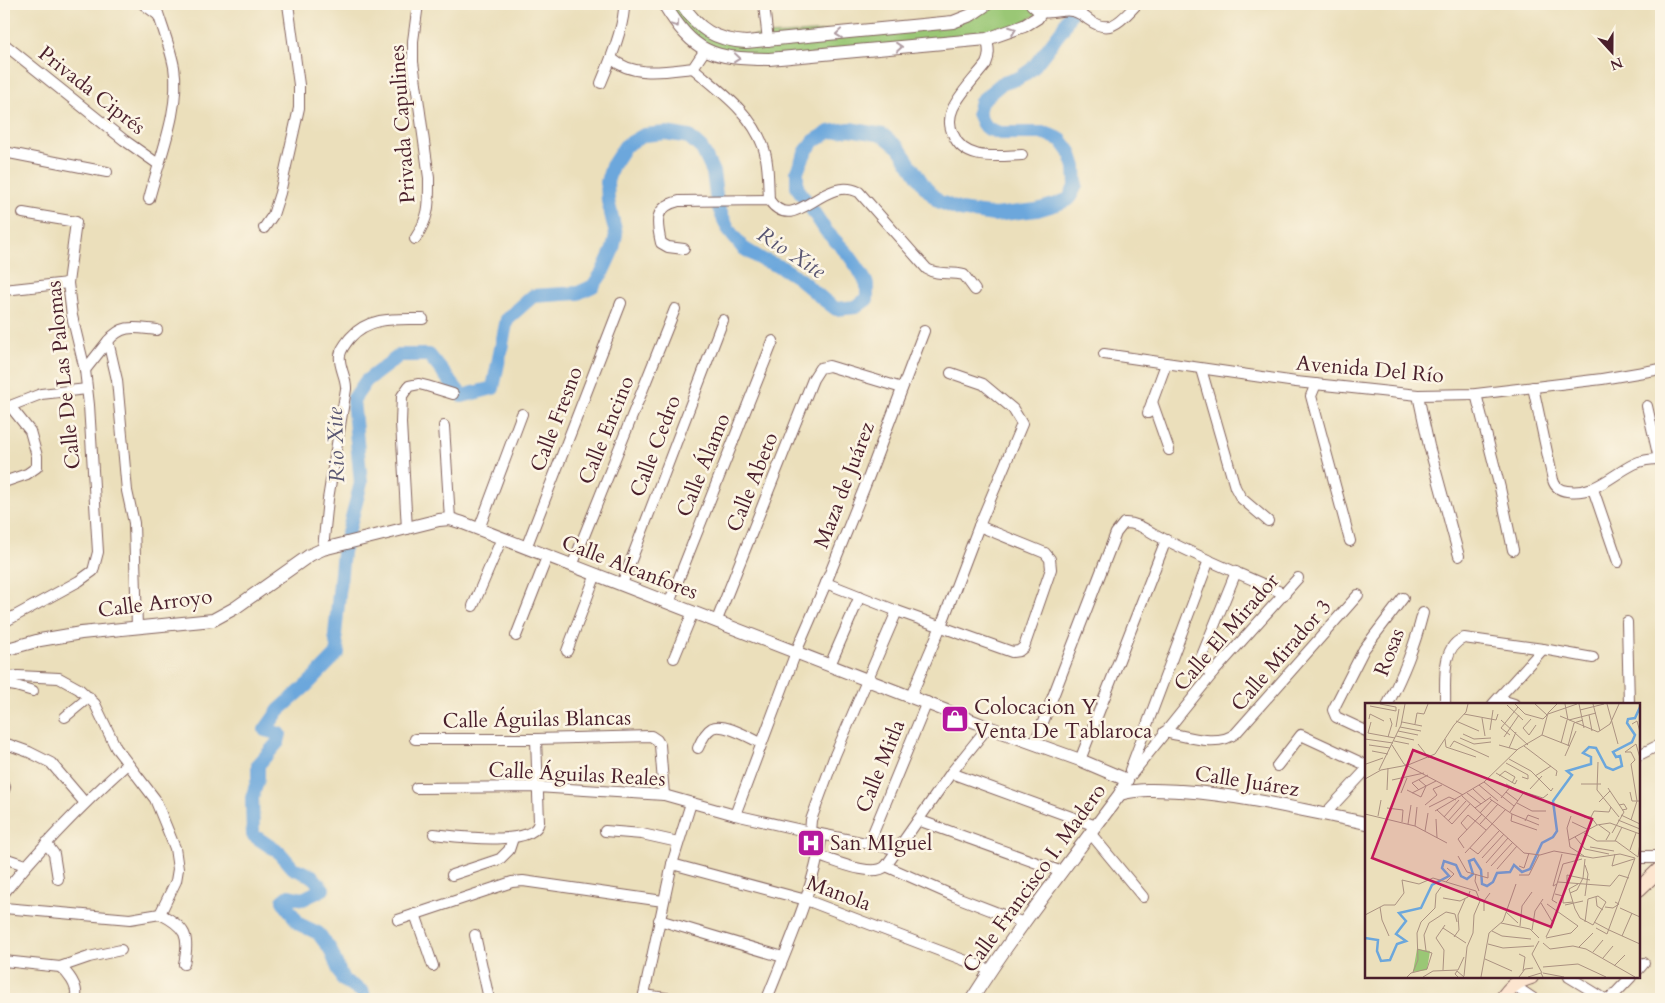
<svg xmlns="http://www.w3.org/2000/svg" width="1665" height="1003" viewBox="0 0 1665 1003" font-family="Cardo,serif">
	<style>
		.green { fill: #9ac775; stroke: #727350 }
		.lines { fill: none; stroke-linecap: round; stroke-linejoin: round }
		.river { stroke: #6ca7dc; stroke-width: 14 }
		.minor-casing { stroke: #82625d; stroke-width: 12 }
		.tertiary-casing { stroke: #82625d; stroke-width: 14 }
		.secondary-casing { stroke: #82625d; stroke-width: 16 }
		.minor { stroke: #fff; stroke-width: 10 }
		.tertiary { stroke: #fff; stroke-width: 12 }
		.secondary { stroke: #fce5cf; stroke-width: 14 }
		.oneway { stroke: #ae9aa0 }
		.labels { text-anchor: middle; stroke-width: 5; stroke-linejoin: round; paint-order: stroke }
		.street-label { font-size: 21px; fill: #4a1f2b; stroke: #fcf5e5 }
		.poi-label { font-size: 21px; fill: #4a1f2b; stroke: #fcf5e5; text-anchor: start }
		.water-label { font-size: 22px; font-style: italic; fill: #585572; stroke: #fcf5e5 }
		.inset-river { fill: none; stroke: #6ca7dc; stroke-width: 2.5 }
		.inset-road { fill: none; stroke: #ab9281; stroke-width: 1 }
		.view { fill: #c2185b; fill-opacity: 0.15; stroke: #c2185b; stroke-width: 2.5 }
		.inset-edge { fill: none; stroke: #4a1f2b; stroke-width: 2.5 }
	</style>
	<rect width="100%" height="100%" fill="#fcf5e5"/>
	<filter id="ink" filterUnits="userSpaceOnUse"><feTurbulence type="fractalNoise" baseFrequency=".02" numOctaves="2"/><feDisplacementMap in="SourceGraphic" scale="10" xChannelSelector="R" yChannelSelector="G"/><feConvolveMatrix kernelMatrix="1 2 1 2 8 2 1 2 1" color-interpolation-filters="sRGB"/></filter>
	<filter id="wash" filterUnits="userSpaceOnUse"><feTurbulence type="fractalNoise" baseFrequency=".0096" numOctaves="4" result="noise"/><feDisplacementMap in="SourceGraphic" scale="20" xChannelSelector="R" yChannelSelector="G"/><feGaussianBlur stdDeviation="1.12" result="paint"/><feColorMatrix in="noise" values="0 0 0 0 0 0 0 0 0 0 0 0 0 0 0 0 0 1.4 0 .05"/><feComposite in="paint" operator="in"/></filter>
	<g filter="url(#wash)">
		<rect width="100%" height="100%" fill="#ebdfbb"/>
		<path class="green" d="M664,4h18l39,34 214,-14 52,-20h45l9,8 -37,21 -235,26 -64,-9z"/>
		<g class="lines">
			<path class="river" d="M364,999l-1,-7 -20,-12 -13,-31 -12,-16 -19,-9 -16,-23 6,-5 14,3 20,-10 -11,-13 -19,-8 -13,-15 -27,-18 -1,-37 6,-19v-14l20,-23 2,-8 -15,-4 14,-20 28,-25 31,-32 -3,-18 8,-83 18,-69 -8,-83 13,-19 34,-26h29l33,41 31,-8 14,-69 26,-23 45,-3 15,-7 9,-13 11,-24 3,-15 -8,-33 -1,-19 5,-16 13,-20 19,-11 22,-2 23,4 13,12 11,23 4,31 6,15 7,14 13,16 20,12 18,7 16,10 27,23 12,9 20,-2 11,-8v-15l-9,-16 -10,-14 -22,-23 -29,-44v-16l9,-20 8,-10 15,-9 21,-3 33,6 16,13 26,39 13,14 22,9 34,5 43,-5 20,-6 12,-5 7,-14 -1,-18 -5,-15 -9,-12 -16,-7h-45l-11,-4 -6,-5 -5,-11 3,-12 20,-17 18,-6 13,-9 30,-39 13,-26"/>
		</g>
	</g>
	<g filter="url(#ink)">
		<g class="lines">
			<g class="minor-casing">
				<g id="minor">
					<path d="M143,4l15,11"/>
					<path d="M764,4l4,37"/>
					<path d="M1041,12c13,2 21,-3 31,-1 7,1 12,5 17,9 22,16 33,-1 48,-16"/>
					<path d="M987,39c2,10 3,16 -1,25 -11,14 -25,28 -33,44 -4,9 -4,18 0,26 11,28 44,22 69,21"/>
					<path d="M4,44l120,96 34,24"/>
					<path d="M611,58c22,20 55,13 82,10l12,-18"/>
					<path d="M693,68c25,22 58,44 70,78 6,16 5,36 6,54"/>
					<path d="M601,83c8,-19 24,-60 23,-79"/>
					<path d="M4,152l103,20"/>
					<path d="M149,199c10,-40 32,-91 25,-132 -4,-21 -13,-43 -19,-63"/>
					<path d="M264,228l9,-13 7,-22 19,-85v-23l-11,-81"/>
					<path d="M415,239c15,-23 14,-34 14,-61l-16,-116v-21l5,-37"/>
					<path d="M684,249l-16,-2 -7,-4c-5,-22 -7,-36 18,-42l90,-1c26,37 54,-26 90,-8l68,77c11,7 24,2 37,6l11,15"/>
					<path d="M4,290l64,-7"/>
					<path d="M108,341c15,-18 28,-13 49,-11"/>
					<path d="M1104,354l192,28 122,13 58,-1 126,-15 59,-10"/>
					<path d="M1201,369l34,118 6,11 27,23"/>
					<path d="M85,370l23,-29 9,39 10,111 7,32 3,105"/>
					<path d="M1316,384l-5,12 39,145"/>
					<path d="M1533,387l20,93c2,7 6,10 14,11 28,4 43,-15 67,-27 8,-4 19,-5 27,-5"/>
					<path d="M1476,394l24,94 13,62"/>
					<path d="M1418,395l11,51 30,110"/>
					<path d="M1152,402l17,48"/>
					<path d="M1647,406l12,53"/>
					<path d="M5,408l36,-14 46,-5"/>
					<path d="M1148,413l18,-49"/>
					<path d="M444,426l6,93"/>
					<path d="M4,482l23,-8 10,-7v-11l-7,-25 -20,-25"/>
					<path d="M1593,489l25,73"/>
					<path d="M407,529l-6,-106 1,-27 7,-10 10,-2 8,2 26,8"/>
					<path d="M479,529l43,-115"/>
					<path d="M526,548l95,-245"/>
					<path d="M323,549l5,-50 18,-110c1,-11 -8,-23 -6,-34 1,-6 6,-12 10,-17 19,-22 47,-19 73,-19"/>
					<path d="M572,566l103,-257"/>
					<path d="M826,583l71,28 115,41 7,-1 5,-4 27,-78 -1,-10 -5,-6 -66,-27"/>
					<path d="M622,584l101,-264"/>
					<path d="M669,603l104,-262"/>
					<path d="M473,606l29,-68"/>
					<path d="M717,620l96,-241 7,-11 9,-2 73,22"/>
					<path d="M4,622l75,-41 14,-10 5,-19 -9,-147 -4,-35 -13,-54 -4,-33 8,-61 -53,-9"/>
					<path d="M1627,622l2,82"/>
					<path d="M516,636l31,-79"/>
					<path d="M567,651l29,-77"/>
					<path d="M674,658l19,-46"/>
					<path d="M830,665l30,-69"/>
					<path d="M1213,673l-11,-6 -1,-9 35,-86"/>
					<path d="M4,678l14,-2 41,2 20,11 16,15 21,44 39,51 20,49 3,21 -2,12 -16,33c26,13 30,22 24,50"/>
					<path d="M4,684l12,2 17,5"/>
					<path d="M911,696l30,-70 38,-100 43,-102 -9,-15 -30,-25 -32,-11"/>
					<path d="M1498,699l16,5"/>
					<path d="M1388,704c16,-32 26,-56 35,-91"/>
					<path d="M1445,704c1,-21 -5,-57 19,-66l79,11 50,9"/>
					<path d="M1493,704l50,-55"/>
					<path d="M65,717l24,-20"/>
					<path d="M1366,731l-30,-14 -3,-7 31,-61 39,-51"/>
					<path d="M1164,732c22,4 54,16 72,1l122,-138"/>
					<path d="M415,739h121l115,-3 6,4 3,5 4,50"/>
					<path d="M4,743l25,9 22,11 34,40"/>
					<path d="M1035,743l81,-210 8,-10c15,-1 28,11 42,17 39,20 79,36 119,54"/>
					<path d="M698,748c3,-7 7,-16 14,-20 12,-6 38,10 49,15"/>
					<path d="M1639,755l22,-11"/>
					<path d="M1080,760l86,-220"/>
					<path d="M1277,766l24,-31 65,30"/>
					<path d="M1130,770l79,-210"/>
					<path d="M951,773l145,53"/>
					<path d="M1127,780l86,-107 85,-95"/>
					<path d="M416,788l121,-1 127,8 71,20 75,17 86,17"/>
					<path d="M4,790l1,-3"/>
					<path d="M735,815l61,-163 30,-69 43,-107 55,-145"/>
					<path d="M1324,815l42,-45"/>
					<path d="M918,820l144,52"/>
					<path d="M605,831l37,3 36,8"/>
					<path d="M810,832l1,-12 24,-65 62,-144"/>
					<path d="M434,834c19,2 100,14 105,-12l-3,-83"/>
					<path d="M1091,834l52,63"/>
					<path d="M46,843l8,11 4,25"/>
					<path d="M869,843l58,-141"/>
					<path d="M819,856c16,5 54,22 67,10l68,30 70,27"/>
					<path d="M4,858l21,7"/>
					<path d="M672,864l134,36 184,70"/>
					<path d="M886,866l65,-93 37,-46"/>
					<path d="M452,875l48,-16 9,-9 4,-12"/>
					<path d="M4,893c37,-47 79,-89 123,-129"/>
					<path d="M4,908l126,11 30,-5"/>
					<path d="M415,914l18,52"/>
					<path d="M398,920l114,-38 11,-1 140,20"/>
					<path d="M659,920l124,37"/>
					<path d="M475,935l14,64"/>
					<path d="M4,961l56,6c8,6 18,19 16,30l-3,2"/>
					<path d="M60,967l29,-10 32,-7"/>
					<path d="M1639,969l5,-6"/>
					<path d="M1569,977l36,22"/>
					<path d="M1513,985l21,14"/>
					<path d="M644,995l29,4"/>
					<path d="M643,999l29,-135 19,-61"/>
					<path d="M767,999c21,-54 46,-107 55,-164"/>
					<path d="M1610,999l21,-22"/>
				</g>
			</g>
			<g class="tertiary-casing">
				<g id="tertiary">
					<path d="M664,4c30,49 48,55 105,55l218,-20 37,-13 13,-8 4,-6 -9,-8"/>
					<path d="M682,4c17,26 33,36 64,38l207,-20 18,-7 16,-11"/>
					<path d="M4,650l36,-10 41,-7 132,-13 22,-12 75,-53 13,-6 116,-29 11,-1 13,4 525,204 92,33 47,20 -7,14c-50,67 -103,134 -148,205"/>
					<path d="M1120,794c20,-6 41,-4 61,-3 63,4 124,20 185,32"/>
					<path d="M1639,857h22"/>
				</g>
			</g>
			<g class="secondary-casing">
				<g id="secondary">
					<path d="M1639,889l22,-21"/>
					<path d="M1502,999c8,-12 15,-18 29,-22"/>
				</g>
			</g>
			<use href="#minor" class="minor"/>
			<use href="#tertiary" class="tertiary"/>
			<use href="#secondary" class="secondary"/>
		</g>
		<defs><path id="oneway-chevron" d="M-2-3.5L2.5 0L-2 3.5" fill="none" stroke-width="1.6" stroke-linecap="round" stroke-linejoin="round" transform="scale(1.25)"/></defs>
		<g class="oneway">
			<use href="#oneway-chevron" transform="translate(676 24) rotate(56)"/>
			<use href="#oneway-chevron" transform="translate(1013 30) rotate(-21)"/>
			<use href="#oneway-chevron" transform="translate(839 34) rotate(174)"/>
			<use href="#oneway-chevron" transform="translate(899 47) rotate(-5)"/>
			<use href="#oneway-chevron" transform="translate(737 58) rotate(6)"/>
		</g>
	</g>
	<defs>
		<g id="shop-square" transform="scale(1.4375)"><rect x="-9" y="-9" width="18" height="18" rx="4" fill="#b5179e" stroke="#fcf5e5"/><path d="M-5-2.5h2.3a2.7 3.5 0 0 1 5.4 0H5L5.5 6h-11ZM-1.5-2.5h3a1.5 2.3 0 0 0-3 0Z" fill="#fff"/></g>
		<g id="hospital-square" transform="scale(1.4375)"><rect x="-9" y="-9" width="18" height="18" rx="4" fill="#b5179e" stroke="#fcf5e5"/><path d="M-5-5h3v3.5h4V-5h3V5h-3V1.5h-4V5h-3Z" fill="#fff"/></g>
	</defs>
	<g fill-rule="evenodd">
		<use href="#shop-square" x="955" y="719"/>
		<use href="#hospital-square" x="811" y="843"/>
	</g>
	<g class="labels">
		<g class="street-label">
			<text transform="translate(92 90) rotate(38)" y="7">Privada Ciprés</text>
			<text transform="translate(402 124) rotate(-94)" y="7">Privada Capulines</text>
			<text transform="translate(1370 369) rotate(5)" y="7">Avenida Del Río</text>
			<text transform="translate(63 375) rotate(-96)" y="7">Calle De Las Palomas</text>
			<text transform="translate(556 419) rotate(-69)" y="7">Calle Fresno</text>
			<text transform="translate(606 430) rotate(-68)" y="7">Calle Encino</text>
			<text transform="translate(655 446) rotate(-69)" y="7">Calle Cedro</text>
			<text transform="translate(703 465) rotate(-68)" y="7">Calle Álamo</text>
			<text transform="translate(752 482) rotate(-68)" y="7">Calle Abeto</text>
			<text transform="translate(844 485) rotate(-69)" y="7">Maza de Juárez</text>
			<text transform="translate(630 567) rotate(21)" y="7">Calle Alcanfores</text>
			<text transform="translate(155 603) rotate(-7)" y="7">Calle Arroyo</text>
			<text transform="translate(1226 632) rotate(-49)" y="7">Calle El Mirador</text>
			<text transform="translate(1389 652) rotate(-69)" y="7">Rosas</text>
			<text transform="translate(1281 655) rotate(-49)" y="7">Calle Mirador 3</text>
			<text transform="translate(537 719) rotate(-1)" y="7">Calle Águilas Blancas</text>
			<text transform="translate(880 766) rotate(-68)" y="7">Calle Mitla</text>
			<text transform="translate(577 774) rotate(3)" y="7">Calle Águilas Reales</text>
			<text transform="translate(1247 781) rotate(9)" y="7">Calle Juárez</text>
			<text transform="translate(1034 878) rotate(-54)" y="7">Calle Francisco I. Madero</text>
			<text transform="translate(839 893) rotate(20)" y="7">Manola</text>
		</g>
		<g class="poi-label">
			<text x="974" y="714">Colocacion Y<tspan x="974" dy="24">Venta De Tablaroca</tspan></text>
			<text x="830" y="850">San MIguel</text>
		</g>
		<g class="water-label">
			<text transform="translate(792 252) rotate(33)" y="8">Rio Xite</text>
			<text transform="translate(335 445) rotate(-92)" y="8">Rio Xite</text>
		</g>
	</g>
	<g transform="translate(1365 703)">
		<rect width="275" height="275" fill="#ebdfbb"/>
		<path d="M52,246l13,2 -3,19 -14,2z" fill="#9ac775"/>
		<path class="inset-river" d="M0,235l13,2 -1,11 4,10 9,-1 7,-16 9,-3 -10,-7 10,-13 -7,-8 22,-5 11,-23 17,-9 -7,-8 2,-7 12,4 5,11 6,3 6,-5 -4,-13 5,-2 7,11 1,14 5,2 6,-4 4,-9 13,-1 4,-7 8,7 8,-3 12,-26 11,-6 4,-6 -4,-30 19,-26 -5,-4 24,-7v-7l-8,-4 6,-6 7,1 10,19 7,3 9,-4 -2,-10 -4,1 -3,-5 19,-10 3,-7 -8,-12 1,-4 7,-1 5,-11"/>
		<path class="inset-road" d="M150,1l10,10 18,5 4,-4 -12,-11M200,1l3,16M214,1l5,24M228,1l7,27M242,1l11,40M142,2l16,15M5,3l26,5v-4l-16,-3M215,7l24,-6M99,11l32,6 2,-6M183,11l29,-10M224,12l3,16M195,13l38,16 12,-8 9,-20M117,15l3,18M4,16l1,-5 14,7M166,16l-8,9 6,7 7,-10M136,17l27,25M204,17l27,-7M91,18l23,10M6,19l-3,11 27,5M37,19l20,4M50,21l2,-11 7,1 4,-10M267,21l5,-3 3,11M31,24l3,-18M35,24l21,4M125,27l3,-20M33,28l20,4M98,31l11,5 17,-1M145,32l-9,-7 17,-21M177,32l28,11M31,33l18,4M23,34l4,-13 -2,-6M139,34l15,-22M95,35l14,6 17,-2M0,36l28,4M80,36l1,8 30,10M29,38l15,3M196,40l6,-23M53,41l11,14M4,42l21,3M27,42l12,19 59,31M134,42l18,5M159,43l33,25 -1,5M203,43l6,-23 9,-3M85,44l4,-6 35,16M144,45l7,-16M7,48l16,3M260,49h6l4,8 -4,4 6,37 -6,19M260,49l11,-8 4,14M200,53l11,-25M144,56l22,12 20,20 2,-3M233,59l-1,28 22,27M141,60l22,12v4l-6,-2M1,61l17,-6M14,67l22,-45 4,-21M131,70l19,11 2,-4M134,73l6,-5 10,6 -3,6M170,73l16,-10M0,76l16,-9 27,-5 27,-11 19,-29 12,-13 2,-8M27,77l32,-7M119,79l30,24M141,81l17,9M216,81h20M114,82l19,16M243,85l16,24 -12,21M108,86l13,12M165,86l12,-13M22,87l1,-22M42,87l14,7 5,-11 -7,-6M54,87l-7,-7 16,-8M141,89l12,9M265,89l2,9h8M36,90l6,-15M47,90l24,-12M102,90l14,11M97,93l62,57M136,95l10,-12M125,96l22,15 27,11M234,99l11,-11M152,100l15,8h14M60,102l12,-10 -4,-6 9,-4M254,102l5,-1 3,5 -5,1M64,104l20,-10 7,3M22,105l16,2 -1,12M110,105l16,-11M72,107l15,14 18,-20M70,108l49,-29 34,-33 24,-14 6,-22 9,-9M145,109l14,-20 19,6 5,-4M115,110l12,-13M0,111l50,12 32,17M147,111l-1,7 26,9M256,112l19,9M13,113l3,-16M206,113l-4,12 3,19 14,9M79,114l15,-17M219,114h7l6,8M226,114l3,-6 15,1 2,-5M71,116l1,19M253,117l22,9M83,118l18,-20M160,118l3,-6 11,4M207,119l17,8M43,121l3,-19M115,121l18,-20M234,122l11,8 -4,7M50,123l2,-19M102,127l-6,-7 7,-8 18,15M60,128l3,-18M219,130l13,8h19l22,16 2,-14M210,134l10,12 24,5M204,137l28,-15 13,-2 30,11M250,138l7,-14M225,144l24,4M99,145l-6,-9 24,-25M105,145l8,6 21,-23M265,147l6,-17M100,150l41,-44M159,150l16,2 14,-4 39,7 27,-4 15,4M250,151l-3,12 22,-7M93,153l9,16 21,6v-6M117,155l22,-24M121,160l22,-25M126,163l22,-24M154,163l5,2 5,-15M132,166l20,-23M111,171l-1,7 4,10M154,172h10l10,-20M81,179l8,-8 -7,-6M193,179l52,4M202,180v-8l23,5M192,181l-4,2 9,-32M213,181l-9,5 6,20 5,9 13,7 13,-23 -8,-6M245,183l9,-11 10,3M205,190l7,-3 6,-12 2,-19M190,191l8,2v7l10,-1M220,193l3,-22 -3,-9M231,194l1,9 6,4M78,195l17,3 8,-4 2,-6M176,200l12,20 -7,14M192,200l-5,-3 11,-36 19,-5M182,201l31,22M200,202l18,-4M15,204l2,13 7,16M240,204l8,1 6,-4 -4,-2M255,205l20,9M119,208v-10l6,-8M141,209l12,11M0,212l19,-10h11l9,-12 -2,-13 17,4 14,-6 43,13 4,10 -6,14 -1,18 -6,14 -3,29M220,219l3,-23 10,-3M229,219l15,8M136,220l29,6 9,9M155,223l2,-20 10,-14M78,225l23,15M231,225l11,6 28,-76M167,227l3,-19 8,-12M244,227l31,14M127,228l10,5 29,3M257,233l10,-23M89,234l5,-7 -1,-15 7,-16M181,235l25,-5 7,-7M174,238l-7,13 10,19M178,240l7,6 23,-3 13,3 49,28M123,241l15,4 31,-2M214,244l14,-14M61,248l-2,-16 5,-12 17,-11 9,2 2,8M228,249l10,-12M154,251l6,3 -2,14M238,255l10,-12M120,256l27,12M249,263l11,-11M178,264l35,-3 28,13M78,267l1,-20 -8,-12 9,-13M48,269l5,-12 -1,-27 4,-11 14,-14 1,-14 5,-7M178,270l21,4M42,274l4,-4 16,-4 5,-16 -15,-4M58,274l10,-6 25,-1 6,-13M93,274l-3,-3 2,-3 7,6M116,274l8,-44 14,-12 13,-37M154,274l6,-8 8,-1M163,274l13,-4 2,4"/>
		<path class="view" d="M48,47l179,69 -41,108 -179,-69z"/>
		<rect width="275" height="275" class="inset-edge"/>
	</g>
	<rect width="1665" height="1003" fill="none" stroke="#fcf5e5" stroke-width="20"/>
	<g transform="translate(1612 52) rotate(159)" stroke="#fcf5e5" stroke-width="4" paint-order="stroke">
	<path d="M0-4L9 19L0 12L-9 19Z" fill="#4a1f2b"/>
	<text y="-8" font-size="14" font-weight="bold" text-anchor="middle" fill="#4a1f2b">N</text>
	</g>
</svg>
